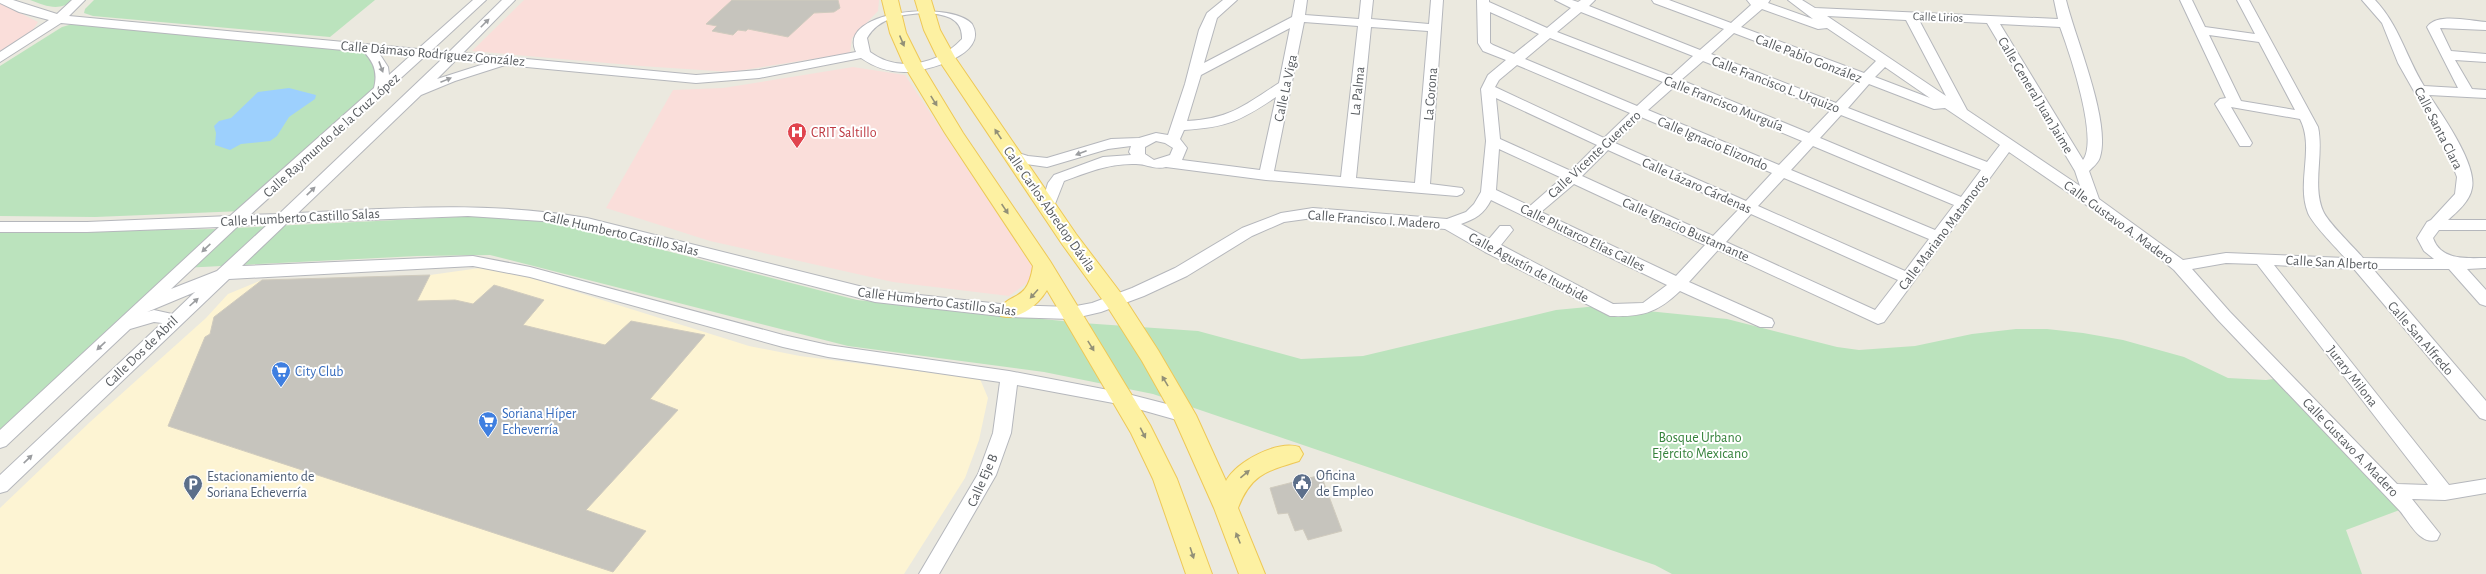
<svg xmlns="http://www.w3.org/2000/svg" width="2486" height="574" viewBox="0 0 2486 574" font-family="'Alegreya Sans',sans-serif">
	<style>
		.commercial { fill: #fdf4d3 }
		.medical { fill: #fadeda }
		.green { fill: #bbe3bd }
		.water { fill: #9dd0fd }
		.building { fill: #c6c4bd; stroke: #d0cbbe }
		.lines { fill: none; stroke-linecap: round; stroke-linejoin: round }
		.minor-casing { stroke: #b5b7bc; stroke-width: 2 }
		.major-casing { stroke: #eec856; stroke-width: 2 }
		.minor { fill: #fff; fill-rule: evenodd }
		.major { fill: #fdf1a2; fill-rule: evenodd }
		.oneway { fill: #9b9da0 }
		.oneway2 { fill: #929077 }
		.labels { text-anchor: middle; stroke-width: 4; stroke-linejoin: round; paint-order: stroke }
		.far-street-label { font-size: 12px; fill: #585c60; stroke: #fff }
		.street-label { font-size: 14px; fill: #585c60; stroke: #fff }
		.health-label { font-size: 14px; fill: #be3a42; stroke: #fff; text-anchor: start }
		.shop-label { font-size: 14px; fill: #366cbe; stroke: #fff; text-anchor: start }
		.park-label { font-size: 14px; fill: #35823b; stroke: #fff }
		.service-label { font-size: 14px; fill: #4e5e75; stroke: #fff; text-anchor: start }
	</style>
	<rect width="100%" height="100%" fill="#ebe9df"/>
	<path class="commercial" d="M494,266l255,80 51,10 180,23 8,19 -9,42 -14,38 -61,96h-904v-66l90,-86 116,-104 22,-24 34,-14 168,-5z"/>
	<g class="medical">
		<path d="M524,0h355l-1,11 -26,27 -2,15 -119,19 -90,-6 -169,-15z"/>
		<path d="M0,3l38,19 -6,9 -32,20z"/>
		<path d="M853,67l52,8 133,200 -29,21 -116,-14 -183,-41 -104,-33 67,-118 50,-2z"/>
	</g>
	<g class="green">
		<path d="M30,0h44c-15,12 -28,6 -44,0z"/>
		<path d="M94,0h281l-45,37 -237,-21 -9,-3 1,-4z"/>
		<path d="M76,23l281,27 12,5 12,22 -9,16 -129,118 -148,6 -95,-1v-150l62,-39z"/>
		<path d="M479,216l59,4 32,6 287,74 225,23 116,8 103,28 62,-3 193,-46 42,-4 129,13 110,28 22,3 56,-4 57,-12 44,-5h31l36,4 40,7 61,17 44,21 38,2 15,-2 132,127 -67,25 16,44h-690l-17,-9 -502,-171 -109,-22 -196,-26 -358,-91 -73,1 -235,12 -182,164v-199l215,-4z"/>
	</g>
	<path class="water" d="M289,88l27,7 -1,4 -26,18 -12,19 -7,5 -29,3 -11,6 -15,-5 1,-12 -2,-7 5,-5 12,-3 27,-26z"/>
	<g class="building">
		<path d="M732,0h106l2,8 -6,4 -20,1 -26,24 -40,-8 -2,2 -8,-1 -5,5 -21,-4 5,-5 -11,-2z"/>
		<path d="M430,275l-13,26 38,-1 18,4 21,-19 50,15 -21,25 82,20 26,-24 74,14 -55,64 28,11 -92,100 60,21 -33,41 -445,-146 37,-89 5,-3 4,-17 48,-37z"/>
		<path d="M1321,475l21,56 -34,9 -5,-11 -8,2 -7,-18 -10,1 -8,-26z"/>
	</g>
	<g class="lines">
		<g class="minor-casing">
			<g id="minor">
				<path d="M0,0h13l44,14 15,-14h13l-16,16 349,33 55,-49h13l-54,50 17,2 53,-52h13l-52,53 233,22 63,-5 97,-18c-20,-42 95,-52 116,-28 18,31 -48,48 -68,48 -16,0 -30,-5 -43,-14l-102,20 -63,5 -191,-18 -50,16 -34,14 -123,118c97,-5 193,-12 289,5l288,72 134,15 62,2 21,-4 40,-15 43,-20 67,-40 39,-15 32,-5 134,11 19,-7 8,-8 7,-12 5,-51 -5,-52 7,-14 18,-15 -23,-9 -5,-8 -1,-43h12v2l58,26 24,-20 -16,-8h17l6,2 3,-2h14l-6,6 111,44 24,-21 -70,-26 -2,-3h17l62,23 20,-18 -4,-5h23l-2,3 45,16 -25,-19h14l13,8 243,11 -4,-19h12c9,38 45,121 34,157 -1,5 -7,10 -11,14l10,28 84,61 43,-7 119,5c-10,-12 -31,-32 -37,-45 -12,-31 7,-65 -8,-94l-69,-12 21,36 -2,3h-10l-25,-42 5,-5 6,-1 -46,-98h12l13,27 50,7 -18,-34h12l69,127c6,27 -6,58 5,84 5,12 31,36 40,47l71,1 -10,-8 -7,-13 10,-16 4,-2 24,-26 2,-17 -12,-31 -47,-83 -16,-40 -20,-23h13c24,25 31,57 49,86l34,2 -31,-61c10,-15 43,-6 59,-5v8l-46,-2 11,23 35,3v8l-31,-2 17,29 14,1v8l-57,-3c13,20 48,69 43,93 -2,13 -15,24 -24,32h38v10h-47l-6,8c8,23 34,20 53,20v10l-19,1 19,21v16l-6,-2 -31,-35h-76l113,132v19l-6,-2 -126,-149 -80,-4 175,220 37,-6v14l-41,7 -33,-1 28,35 -3,6c-17,5 -27,-17 -37,-29l-182,-191 -44,-50 -38,-31 -127,-87 -125,170 -6,2 -160,-74 -29,32 83,37 2,4 -2,4h-12l-80,-36c-23,22 -38,26 -70,25l-125,-64 -40,-23 -132,-11 -29,4 -32,14 -65,40 -43,20 -43,16 -30,7 -62,-2 -134,-15 -288,-74 -30,-6 -89,-6 -181,7 -45,43 231,-10 57,11 253,68 45,10 181,26 115,22 66,17 3,5 -3,5 -6,2 -60,-17 -107,-20 -6,48 -15,42 -57,99h-20l59,-100 15,-41 7,-51 -172,-25 -45,-10 -253,-70 -57,-11 -244,13 -222,212 -7,2v-18l162,-152 -8,-1 -24,7 -124,117 -6,2v-18l219,-203 -132,5h-87v-10h87l143,-6 144,-128c4,-15 0,-26 -10,-36l-303,-29 -61,39v-10l49,-32 -30,-8 -19,-9zM1762,9l56,20 9,-1 49,33 -12,12 -123,-46zM1490,12l49,22 -25,20 -21,-9 -3,-2zM1581,12l112,44 -22,20 -114,-44zM925,13c18,1 38,4 37,26 -24,26 -64,34 -92,13l-3,-14c12,-21 36,-24 58,-25zM1827,16l79,4 40,76zM1919,20l68,3 88,148 5,15 -113,-76zM2000,24l60,3c9,24 39,112 23,133zM1734,33l124,47 -22,23 -125,-49zM2209,35l50,7 36,68 -54,-9zM1550,38l113,44 -26,24 -112,-47zM379,53l31,3 -21,19 -1,-8zM424,57l18,2 -163,155 -29,1zM456,60l31,3 -50,16zM1703,61l127,50 -21,22 -128,-53zM1517,65l113,48 -26,25 -109,-51 4,-7zM1885,67l45,31 -55,-21zM1869,84l65,25 11,-1 55,37 -13,17 -139,-54zM1674,87l128,54 -23,24 -131,-55zM1496,98l101,47 -26,26 -71,-32zM1841,115l140,55 -20,27 -141,-59zM1641,117l131,56 -26,28 -131,-58zM1813,146l141,59 -19,25 -144,-60zM1499,149l63,29 -32,28 -34,-16zM1608,150l131,59 -26,27 -131,-60zM1784,178l145,61 -24,32 -147,-65zM1574,184l131,61 -29,31 -135,-64zM1491,200l176,85 -24,18 -30,1 -112,-59 12,-15 -3,-4h-10l-11,13 -28,-15c14,-5 23,-10 30,-24zM1751,214l147,66 -23,30 -149,-68zM268,224l-51,47 -46,18 67,-63zM2226,263l31,1 171,221 -31,-1 -167,-172 -38,-43zM195,292l-23,22 -18,-4 -7,2z"/>
				<path d="M1223,0h14l-20,18 -13,45 88,-46 3,-17h12l-2,15 54,4 2,-19h12l-2,19 58,5 2,-24h12l-13,184 32,4 2,3 -2,3 -5,2 -191,-16 -100,-13c-12,3 -19,-3 -30,-3 -26,-1 -48,8 -72,17l-11,28h-10l-2,-3 7,-23 6,-8 49,-18 28,-2 -2,-3 2,-6 -23,3 -61,18 -28,-4 -14,-8 2,-3 5,-1 16,5 19,2 64,-19 28,-1 17,-5 12,2 17,-51 14,-54 8,-17zM1304,22l54,4 -17,151 -67,-6zM1371,27l57,4 -13,152 -59,-5zM1290,28l-11,55c-34,22 -49,36 -92,38l14,-46zM1276,97l-16,73 -78,-10 5,-12 -7,-9 4,-9c44,-3 56,-9 92,-33zM1156,141l9,2 8,5 -3,7 -16,5 -9,-6v-7z"/>
			</g>
		</g>
		<g class="major-casing">
			<g id="major">
				<path d="M882,0h16l8,33 17,34 40,66 87,128 100,164 27,54 35,95h-26l-33,-95 -22,-46 -84,-143c-9,15 -28,31 -46,26l-3,-5c13,-21 29,-7 35,-45l-88,-133 -40,-66 -15,-34z"/>
				<path d="M915,0h16l9,30 16,29 120,175 47,62 35,54 38,65 30,66c11,-20 52,-41 73,-34l4,7 -4,7c-32,10 -48,13 -61,47l27,66h-26l-25,-66 -41,-92 -31,-55 -35,-55 -45,-62 -124,-185 -14,-29z"/>
			</g>
		</g>
		<use href="#minor" class="minor"/>
		<use href="#major" class="major"/>
	</g>
	<defs><path id="oneway-solid" d="M-6-.8H1V-3.2L6.5 0L1 3.2V.8H-6Z"/></defs>
	<g class="oneway">
		<use href="#oneway-solid" transform="translate(485 23) rotate(-45)"/>
		<use href="#oneway-solid" transform="translate(381 67) rotate(70)"/>
		<use href="#oneway-solid" transform="translate(446 80) rotate(-22)"/>
		<use href="#oneway-solid" transform="translate(1081 153) rotate(159)"/>
		<use href="#oneway-solid" transform="translate(311 191) rotate(-44)"/>
		<use href="#oneway-solid" transform="translate(206 248) rotate(137)"/>
		<use href="#oneway-solid" transform="translate(194 302) rotate(-42)"/>
		<use href="#oneway-solid" transform="translate(101 346) rotate(137)"/>
		<use href="#oneway-solid" transform="translate(28 459) rotate(-44)"/>
	</g>
	<g class="oneway2">
		<use href="#oneway-solid" transform="translate(902 41) rotate(67)"/>
		<use href="#oneway-solid" transform="translate(934 101) rotate(58)"/>
		<use href="#oneway-solid" transform="translate(998 134) rotate(-124)"/>
		<use href="#oneway-solid" transform="translate(1005 209) rotate(56)"/>
		<use href="#oneway-solid" transform="translate(1034 294) rotate(132)"/>
		<use href="#oneway-solid" transform="translate(1091 346) rotate(58)"/>
		<use href="#oneway-solid" transform="translate(1165 381) rotate(-121)"/>
		<use href="#oneway-solid" transform="translate(1143 433) rotate(63)"/>
		<use href="#oneway-solid" transform="translate(1245 474) rotate(-40)"/>
		<use href="#oneway-solid" transform="translate(1238 538) rotate(-112)"/>
		<use href="#oneway-solid" transform="translate(1192 553) rotate(72)"/>
	</g>
	<defs>
		<g id="hospital-pin" transform="scale(1)"><path d="M0 17L-7.5 6A9.5 9.5 0 1 1 7.5 6Z" fill="#e0444e" stroke="#fff"/><path d="M-5-5h3v3.5h4V-5h3V5h-3V1.5h-4V5h-3Z" fill="#fff"/></g>
		<g id="supermarket-pin" transform="scale(1)"><path d="M0 17L-7.5 6A9.5 9.5 0 1 1 7.5 6Z" fill="#3f7fe0" stroke="#fff"/><path d="M-6-5.5h2.5l.6 2H6L4.5 2H-2.5L-4.4-4H-6ZM-1.5 3.2a1.3 1.3 0 1 0 .1 0ZM3 3.2a1.3 1.3 0 1 0 .1 0Z" fill="#fff"/></g>
		<g id="civic-pin" transform="scale(1)"><path d="M0 17L-7.5 6A9.5 9.5 0 1 1 7.5 6Z" fill="#5c6f8a" stroke="#fff"/><path d="M-.6-6.5H3V-4.5H.6V-3L4-1V1h2V6H-6V1h2V-1L-.6-3ZM-1.2 2.5V6h2.4V2.5Z" fill="#fff"/></g>
		<g id="parking-pin" transform="scale(1)"><path d="M0 17L-7.5 6A9.5 9.5 0 1 1 7.5 6Z" fill="#5c6f8a" stroke="#fff"/><path d="M-3.5-5.5H1a3.5 3.5 0 0 1 0 7H-1V5.5H-3.5ZM-1-3.4V-.6H.8a1.4 1.4 0 0 0 0-2.8Z" fill="#fff"/></g>
	</defs>
	<g fill-rule="evenodd">
		<use href="#hospital-pin" x="797" y="132"/>
		<use href="#supermarket-pin" x="281" y="371"/>
		<use href="#supermarket-pin" x="488" y="421"/>
		<use href="#civic-pin" x="1302" y="483"/>
		<use href="#parking-pin" x="193" y="484"/>
	</g>
	<g class="labels">
		<g class="far-street-label">
			<text transform="translate(1938 17) rotate(2)" y="4">Calle Lirios</text>
		</g>
		<g class="street-label">
			<text transform="translate(433 53) rotate(5)" y="5">Calle Dámaso Rodríguez González</text>
			<text transform="translate(1809 58) rotate(21)" y="5">Calle Pablo González</text>
			<text transform="translate(1776 84) rotate(21)" y="5">Calle Francisco L. Urquizo</text>
			<text transform="translate(1285 88) rotate(-78)" y="5">Calle La Viga</text>
			<text transform="translate(1357 91) rotate(-84)" y="5">La Palma</text>
			<text transform="translate(1430 94) rotate(-85)" y="5">La Corona</text>
			<text transform="translate(2036 95) rotate(59)" y="5">Calle General Juan Jaime</text>
			<text transform="translate(1724 103) rotate(22)" y="5">Calle Francisco Murguía</text>
			<text transform="translate(2439 128) rotate(63)" y="5">Calle Santa Clara</text>
			<text transform="translate(331 135) rotate(-42)" y="5">Calle Raymundo de la Cruz López</text>
			<text transform="translate(1713 143) rotate(23)" y="5">Calle Ignacio Elizondo</text>
			<text transform="translate(1594 154) rotate(-43)" y="5">Calle Vicente Guerrero</text>
			<text transform="translate(1697 185) rotate(24)" y="5">Calle Lázaro Cárdenas</text>
			<text transform="translate(1050 209) rotate(55)" y="5">Calle Carlos Abredop Dávila</text>
			<text transform="translate(300 217) rotate(-3)" y="5">Calle Humberto Castillo Salas</text>
			<text transform="translate(1374 219) rotate(4)" y="5">Calle Francisco I. Madero</text>
			<text transform="translate(2119 222) rotate(36)" y="5">Calle Gustavo A. Madero</text>
			<text transform="translate(1686 229) rotate(24)" y="5">Calle Ignacio Bustamante</text>
			<text transform="translate(1943 232) rotate(-53)" y="5">Calle Mariano Matamoros</text>
			<text transform="translate(621 233) rotate(13)" y="5">Calle Humberto Castillo Salas</text>
			<text transform="translate(1583 237) rotate(26)" y="5">Calle Plutarco Elías Calles</text>
			<text transform="translate(2332 262) rotate(3)" y="5">Calle San Alberto</text>
			<text transform="translate(1529 267) rotate(28)" y="5">Calle Agustín de Iturbide</text>
			<text transform="translate(937 301) rotate(7)" y="5">Calle Humberto Castillo Salas</text>
			<text transform="translate(2421 338) rotate(49)" y="5">Calle San Alfredo</text>
			<text transform="translate(141 351) rotate(-44)" y="5">Calle Dos de Abril</text>
			<text transform="translate(2353 376) rotate(52)" y="5">Jurary Milona</text>
			<text transform="translate(2351 447) rotate(46)" y="5">Calle Gustavo A. Madero</text>
			<text transform="translate(982 480) rotate(-66)" y="5">Calle Eje B</text>
		</g>
		<g class="health-label">
			<text x="811" y="137">CRIT Saltillo</text>
		</g>
		<g class="shop-label">
			<text x="295" y="376">City Club</text>
			<text x="502" y="418">Soriana Híper<tspan x="502" dy="16">Echeverría</tspan></text>
		</g>
		<g class="park-label">
			<text x="1700" y="442">Bosque Urbano<tspan x="1700" dy="16">Ejército Mexicano</tspan></text>
		</g>
		<g class="service-label">
			<text x="1316" y="480">Oficina<tspan x="1316" dy="16">de Empleo</tspan></text>
			<text x="207" y="481">Estacionamiento de<tspan x="207" dy="16">Soriana Echeverría</tspan></text>
		</g>
	</g>
</svg>
